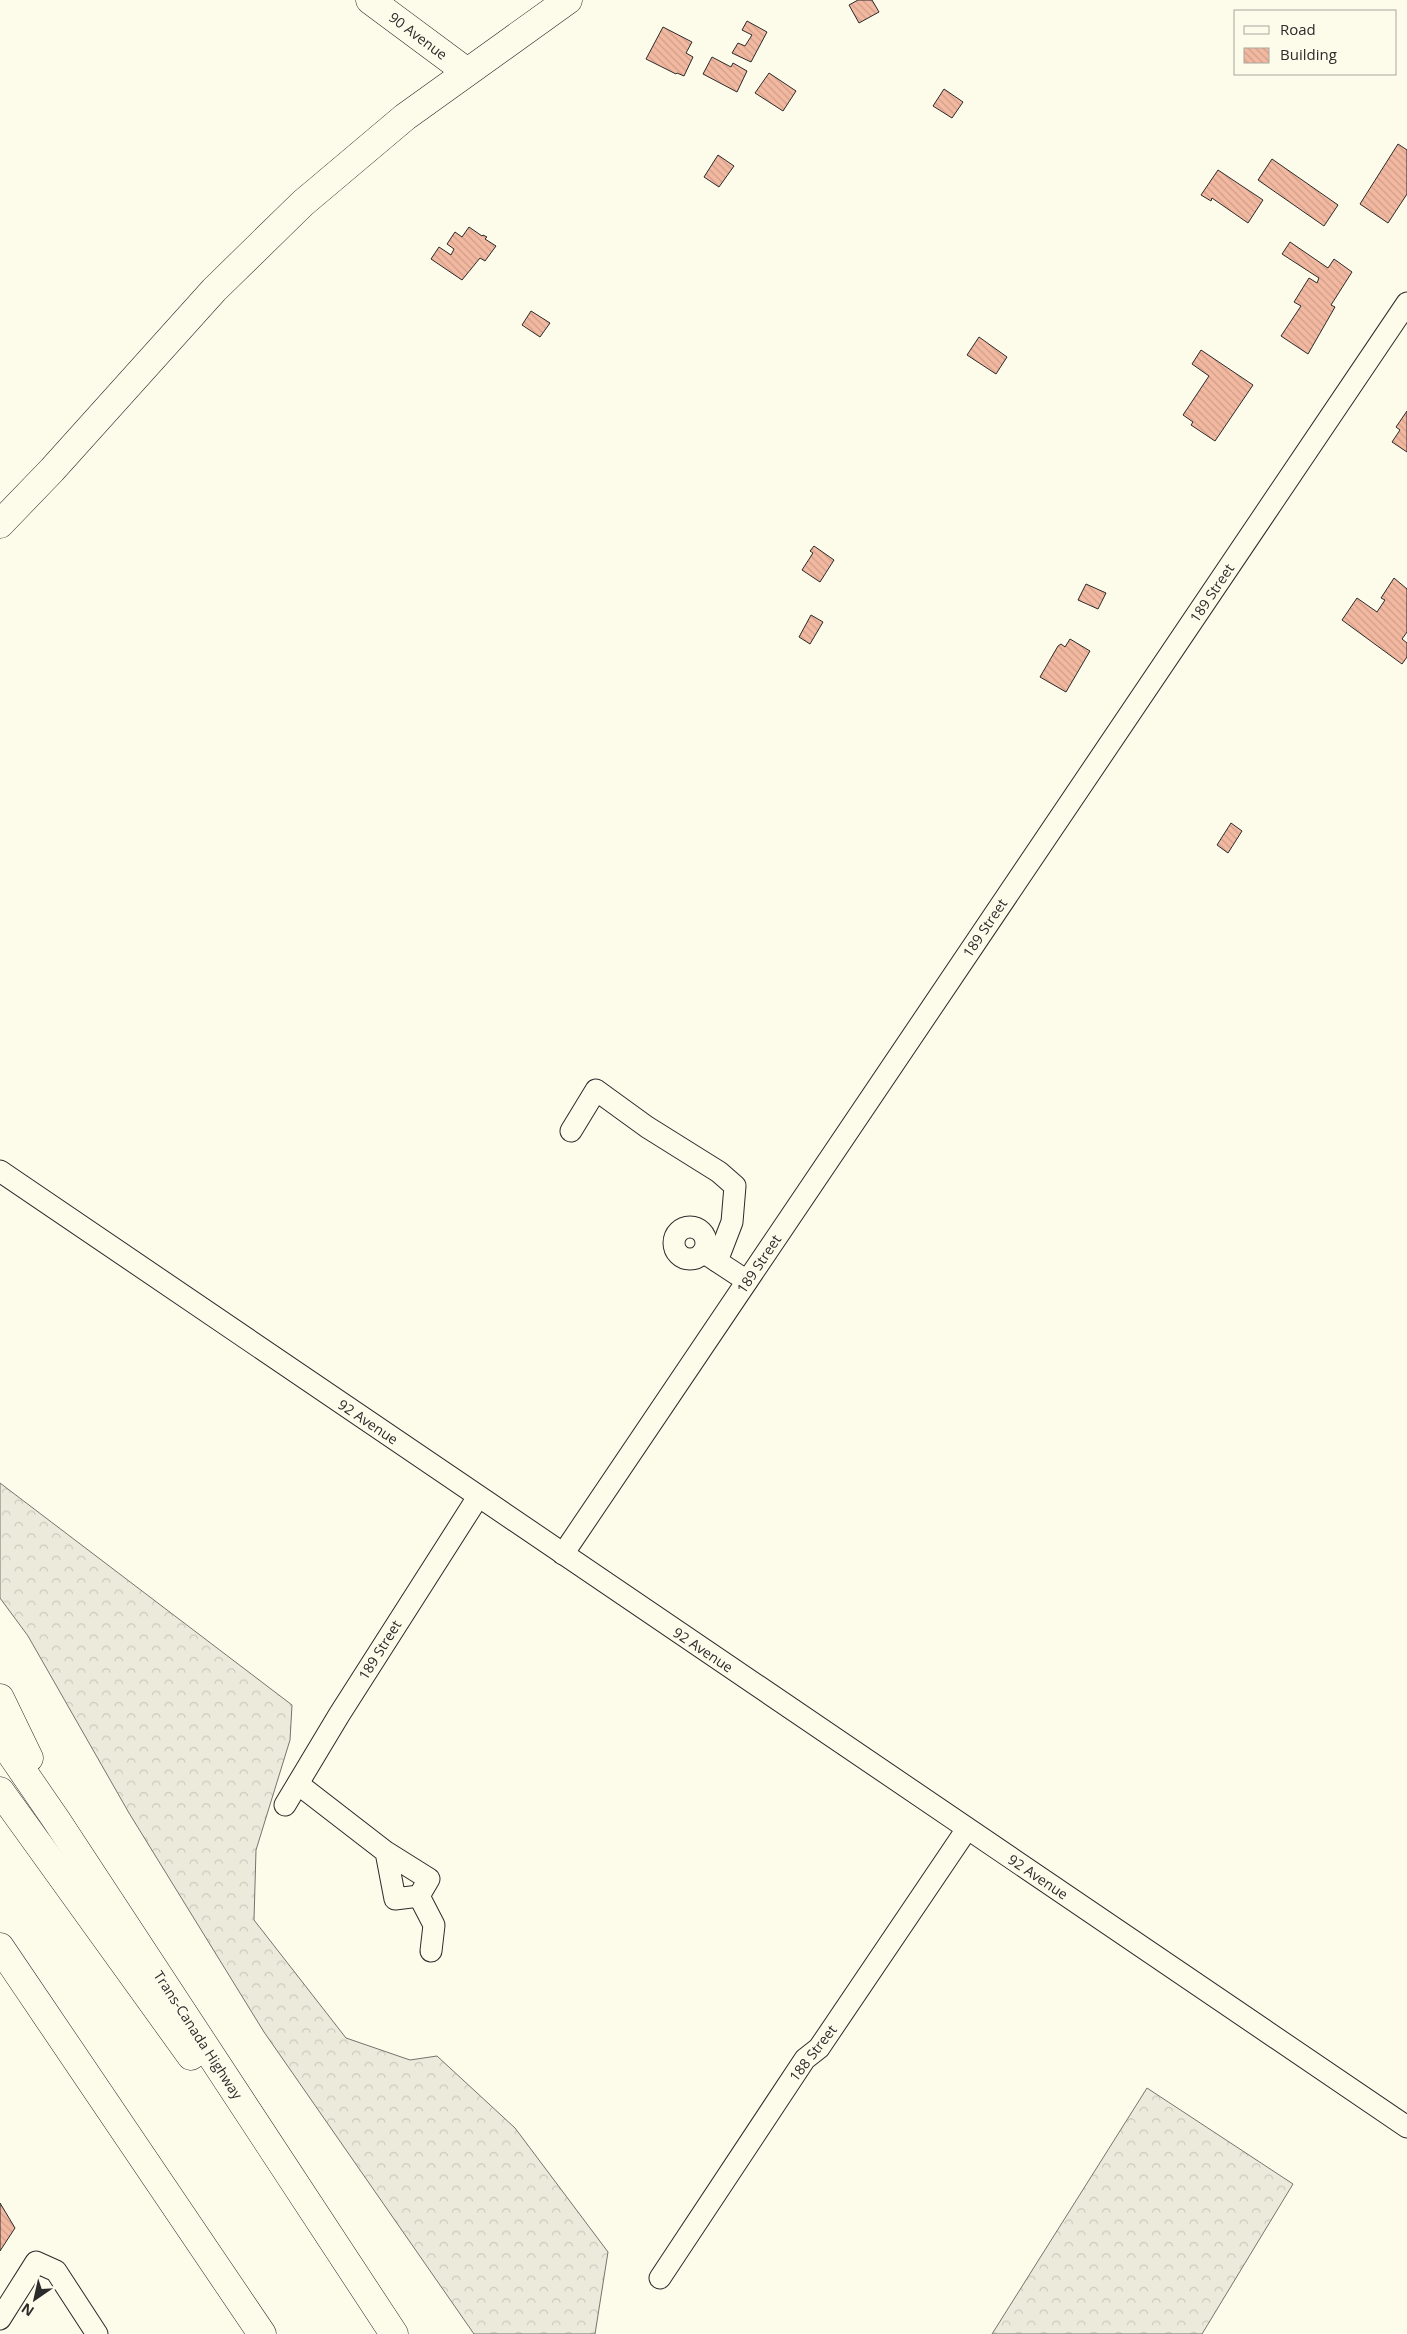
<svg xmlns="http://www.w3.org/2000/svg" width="1407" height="2334" viewBox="0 0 1407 2334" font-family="'Open Sans',sans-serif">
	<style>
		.forest { fill: url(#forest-crowns); stroke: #74746e }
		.building { fill: url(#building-back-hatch); stroke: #2b2b2b }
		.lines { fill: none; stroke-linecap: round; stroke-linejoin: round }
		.minor-casing { stroke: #2b2b2b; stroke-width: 23 }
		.major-casing { stroke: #2b2b2b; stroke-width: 29 }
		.highway-casing { stroke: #2b2b2b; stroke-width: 29 }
		.minor { stroke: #fdfbea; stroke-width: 21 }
		.major { stroke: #fdfbea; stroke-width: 28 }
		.highway { stroke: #fdfbea; stroke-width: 28 }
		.labels { text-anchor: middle; stroke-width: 4; stroke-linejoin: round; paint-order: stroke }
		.street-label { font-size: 14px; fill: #2b2b2b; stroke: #fdfbea }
	</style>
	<defs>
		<pattern id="forest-crowns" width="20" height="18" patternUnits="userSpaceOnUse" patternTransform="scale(1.25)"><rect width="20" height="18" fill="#ecebdb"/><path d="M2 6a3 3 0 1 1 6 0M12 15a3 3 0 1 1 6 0" fill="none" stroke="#cbcabc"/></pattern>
		<pattern id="building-back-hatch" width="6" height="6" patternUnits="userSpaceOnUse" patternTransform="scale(1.25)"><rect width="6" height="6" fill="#f2b8a0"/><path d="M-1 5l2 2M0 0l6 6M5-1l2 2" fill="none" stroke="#d09e8a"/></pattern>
	</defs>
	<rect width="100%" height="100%" fill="#fdfbea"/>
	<g class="forest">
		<path d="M0,1483l292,222 -2,35 -34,110 -2,70 92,118 64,22 27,-4 78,72 93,124 -13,82h-121l-210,-302 -135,-219 -101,-177 -28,-38z"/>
		<path d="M1147,2088l146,96 -91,150h-210z"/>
	</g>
	<g class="building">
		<path d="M858,0h14l7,12 -20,11 -10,-18z"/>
		<path d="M747,21l20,11 -16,30 -19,-9 6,-10 7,3 7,-11 -10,-5z"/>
		<path d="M663,27l29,15 -6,11 7,4 -9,19 -7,-3 -1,1 -30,-15z"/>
		<path d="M712,57l19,10 2,-4 14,8 -10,21 -34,-18z"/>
		<path d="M769,73l27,18 -13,20 -28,-18z"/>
		<path d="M944,89l19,13 -11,16 -19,-12z"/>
		<path d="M1398,144l9,6v44l-19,29 -28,-19z"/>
		<path d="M718,155l16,11 -15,21 -15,-10z"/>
		<path d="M1272,159l66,46 -14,21 -66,-46z"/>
		<path d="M1218,170l45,30 -15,23 -36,-25 -1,3 -10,-6z"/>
		<path d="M469,227l13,9 1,-1 4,2 -2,2 11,7 -11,15 -5,-3 -18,22 -31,-21 8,-12 12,8 3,-6 -7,-5 8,-12 7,5z"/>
		<path d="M1290,242l38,26 6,-9 18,13 -21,33 4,2 -27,47 -27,-18 20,-30 -7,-4 15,-24 8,5 2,-5 -37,-24z"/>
		<path d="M531,311l19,12 -10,14 -18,-12z"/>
		<path d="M979,337l28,20 -11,17 -29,-19z"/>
		<path d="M1201,350l52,35 -38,56 -24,-16 2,-3 -10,-7 26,-39 -17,-12z"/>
		<path d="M1407,411v41l-15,-10 8,-12 -4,-3z"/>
		<path d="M814,546l20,14 -14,22 -18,-12 11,-17 -3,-2z"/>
		<path d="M1394,578l13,11v43l-5,7 5,4v14l-5,7 -60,-44 15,-22 20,14 8,-12 -4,-2z"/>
		<path d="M1086,584l20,9 -8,16 -20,-9z"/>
		<path d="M811,615l12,7 -13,22 -11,-7z"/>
		<path d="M1070,639l20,12 -24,41 -26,-15 18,-31 3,-2 4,3z"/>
		<path d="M1231,823l11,8 -14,22 -11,-8z"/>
		<path d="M0,2203l15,25 -15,23z"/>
	</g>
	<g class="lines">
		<g class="minor-casing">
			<g id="minor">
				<path d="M571,1131l25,-41 51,37 72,45 16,14 -3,36 -15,39"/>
				<path d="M0,1171l1407,956"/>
				<circle cx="690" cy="1243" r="16"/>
				<path d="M706,1254l41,27"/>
				<path d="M563,1554l844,-1251"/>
				<path d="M298,1784l88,68 9,47 24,-3 10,-17 -43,-27"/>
				<path d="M285,1805l54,-90 139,-218"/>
				<path d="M419,1896l15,29 -3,26"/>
				<path d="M660,2278l145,-219 14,-11 148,-219"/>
				<path d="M0,2319l36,-57 20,9 41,63"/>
			</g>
		</g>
		<g class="major-casing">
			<g id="major">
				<path d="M370,0l97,72"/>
				<path d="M0,524l52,-54 162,-180 89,-87 102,-86 163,-117"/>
			</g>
		</g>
		<g class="highway-casing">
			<g id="highway">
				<path d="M0,1698l29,60"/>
				<path d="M0,1738l57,83 337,513"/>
				<path d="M0,1791l191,265"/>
				<path d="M0,1947l262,387"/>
			</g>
		</g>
		<use href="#minor" class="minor"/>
		<use href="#major" class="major"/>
		<use href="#highway" class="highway"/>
	</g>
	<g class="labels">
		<g class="street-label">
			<text transform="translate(418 36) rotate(37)" y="5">90 Avenue</text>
			<text transform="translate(1212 593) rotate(-56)" y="5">189 Street</text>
			<text transform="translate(985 928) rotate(-56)" y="5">189 Street</text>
			<text transform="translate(759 1264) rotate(-56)" y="5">189 Street</text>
			<text transform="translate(368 1422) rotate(34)" y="5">92 Avenue</text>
			<text transform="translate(380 1650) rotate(-58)" y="5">189 Street</text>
			<text transform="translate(703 1650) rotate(34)" y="5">92 Avenue</text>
			<text transform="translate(1038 1877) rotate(34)" y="5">92 Avenue</text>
			<text transform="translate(198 2035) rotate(57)" y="5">Trans-Canada Highway</text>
			<text transform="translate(813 2053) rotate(-52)" y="5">188 Street</text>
		</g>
	</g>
	<rect x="1234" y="10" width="162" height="65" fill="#fdfbea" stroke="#a9a89e"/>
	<rect x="1244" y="26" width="25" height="8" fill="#fdfbea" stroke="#a9a89e"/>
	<text x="1280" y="35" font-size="15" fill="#2b2b2b">Road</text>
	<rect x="1244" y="48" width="25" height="15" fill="url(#building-back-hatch)" stroke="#a9a89e"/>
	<text x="1280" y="60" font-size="15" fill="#2b2b2b">Building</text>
	<g transform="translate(35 2299) rotate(214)" stroke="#fdfbea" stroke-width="4" paint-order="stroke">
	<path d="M0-4L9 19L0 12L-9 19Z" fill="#2b2b2b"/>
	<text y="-8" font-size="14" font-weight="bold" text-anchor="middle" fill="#2b2b2b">N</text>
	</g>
</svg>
